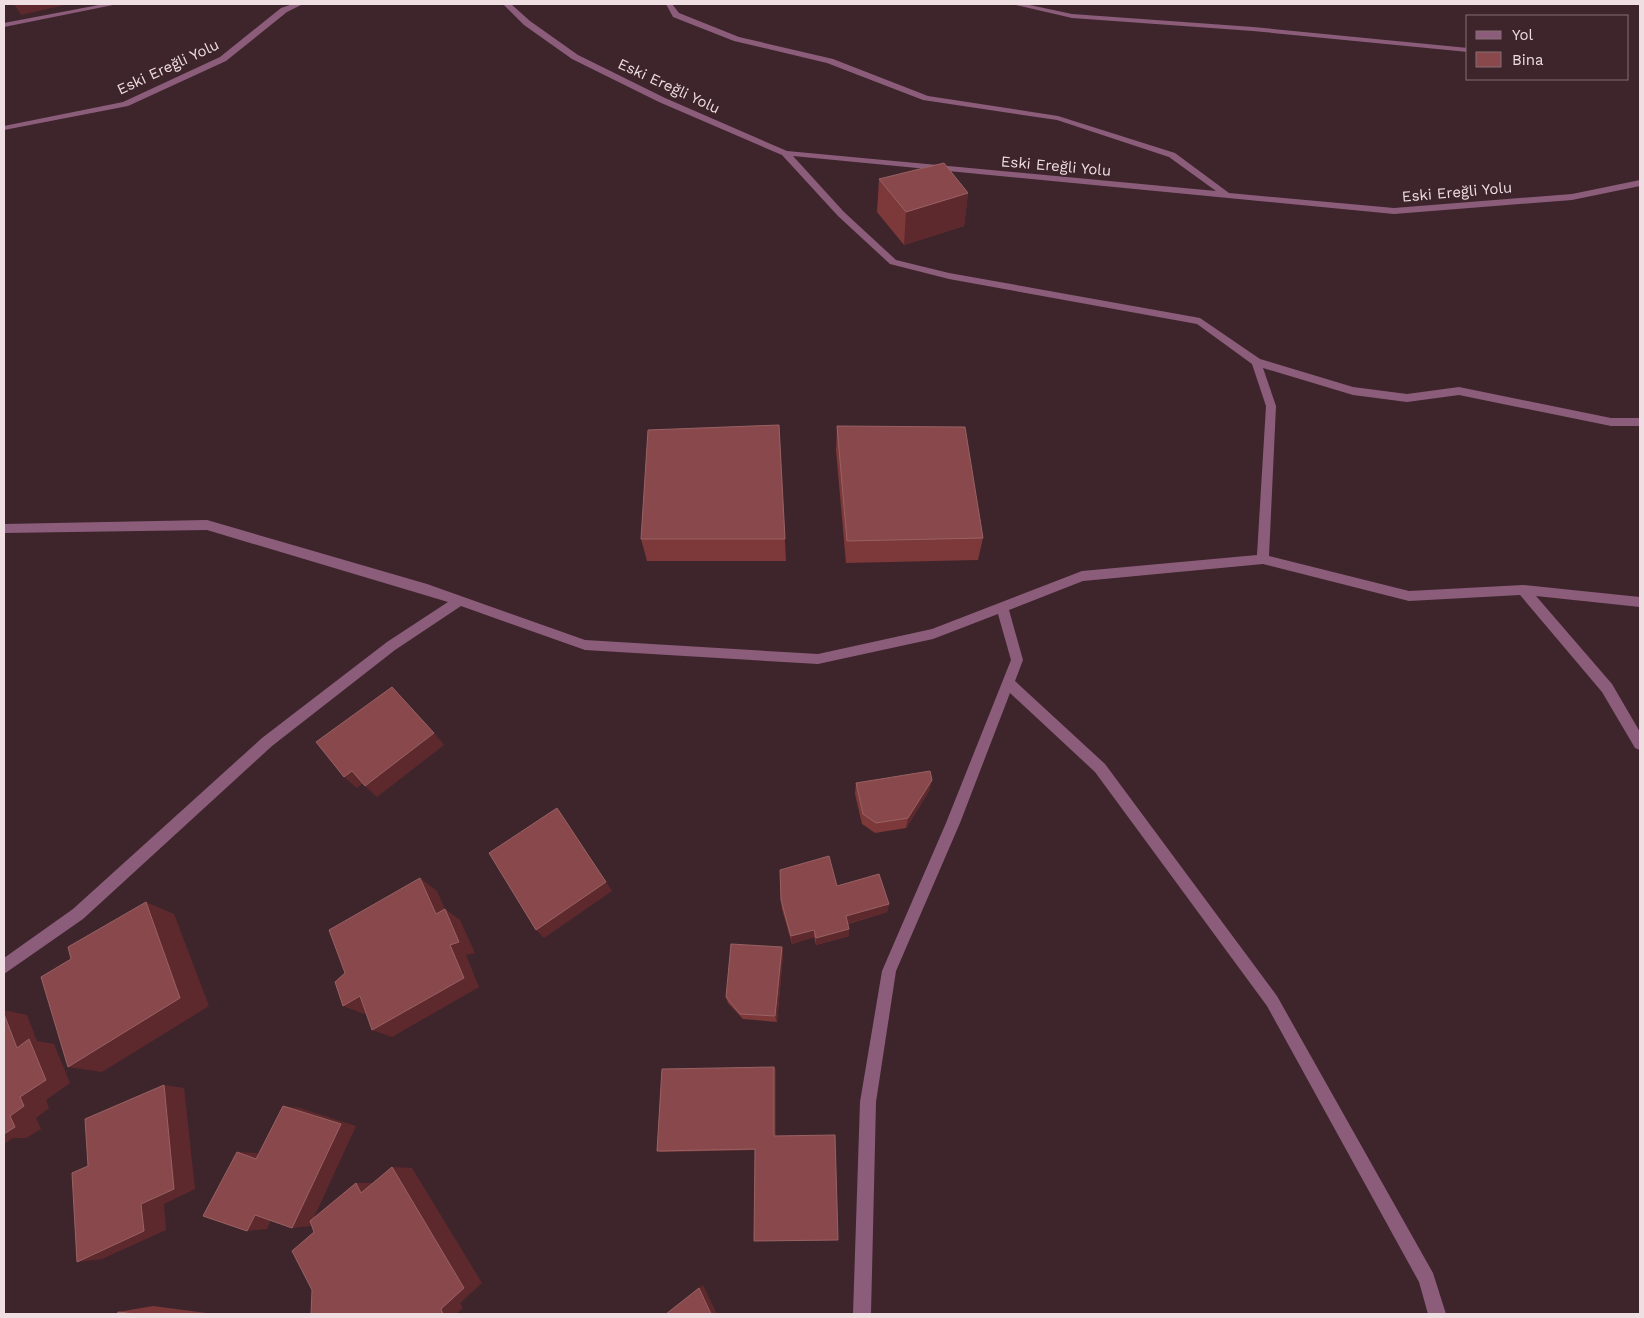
<svg xmlns="http://www.w3.org/2000/svg" width="1644" height="1318" viewBox="0 0 1644 1318" font-family="'Work Sans',sans-serif">
	<style>
		.lines { fill: none; stroke-linecap: round; stroke-linejoin: round }
		.minor { fill: #8c5d7a; fill-rule: evenodd }
		.wall { fill: #7d383a }
		.shaded-wall { fill: #5e292d }
		.building { fill: #89494c; stroke: #996163 }
		.labels { text-anchor: middle; stroke-width: 4; stroke-linejoin: round; paint-order: stroke }
		.far-street-label { font-size: 15px; fill: #efdee2; stroke: #3e252c }
	</style>
	<rect width="100%" height="100%" fill="#3e252c"/>
	<g class="lines">
		<g class="minor">
			<path d="M104,4h14l-114,23v-4z"/>
			<path d="M293,4h10l-16,8 -61,49 -98,45 -124,24v-4l119,-24 97,-45 61,-49z"/>
			<path d="M503,4h8l19,17 48,34 87,43 122,53 429,40 -47,-34 -112,-37 -134,-20 -96,-37 -93,-22 -61,-24 -7,-13h6l7,9 60,24 94,22 95,37 130,20 117,37 54,40 165,15 178,-14 68,-14v6l-68,14 -178,14 -601,-58 51,56 52,48 53,13 251,45 60,41 93,28 54,7 52,-7 152,31h29v8h-29l-152,-31 -52,7 -54,-7 -90,-27 13,38 -7,150 140,35 114,-6 117,12v10l-104,-11 76,88 28,48v18l-5,-2 -33,-56 -82,-97 -111,6 -146,-37 -180,17 -74,29 14,50 -8,21 90,83 172,232 156,277 13,41h-18l-9,-32 -152,-276 -172,-234 -85,-79 -50,130 -64,148 -20,131 -5,212h-18l7,-212 22,-131 64,-148 65,-163 -13,-46 -65,25 -115,25 -233,-14 -124,-44 -66,44 -123,96 -189,173 -79,55v-16l69,-49 189,-171 125,-96 61,-40 -241,-72 -203,3v-9l203,-4 220,64 158,56 233,14 114,-25 150,-58 175,-16 9,-149 -14,-42 -55,-40 -248,-45 -59,-15 -52,-48 -56,-61 -123,-53 -87,-43 -48,-34z"/>
			<path d="M1012,4h13l47,10 181,13 215,21v4l-215,-21 -181,-13z"/>
		</g>
	</g>
	<g class="wall">
		<path d="M879,179l89,14 -4,33 -60,19 -27,-33z"/>
		<path d="M779,425l7,136h-139l-6,-22z"/>
		<path d="M837,426l146,112 -5,22 -132,3 -10,-113z"/>
		<path d="M932,780l-3,11 -23,37 -31,5 -13,-9 -7,-30 1,-11z"/>
		<path d="M837,886l52,18 -2,8 -39,12 1,12 -33,9 -2,-8 -22,7 -10,-35 -1,-9z"/>
		<path d="M782,947l1,7 -6,68 -34,-3 -15,-16 -2,-6z"/>
		<path d="M774,1067l2,3v66l-21,14 -93,2 -5,-1z"/>
		<path d="M153,1306l61,8h-97l1,-2z"/>
	</g>
	<g class="shaded-wall">
		<path d="M14,4h55l-48,11z"/>
		<path d="M968,193l-4,33 -60,19 2,-33z"/>
		<path d="M434,733l10,12 -67,52 -12,-11z"/>
		<path d="M352,771l12,11 -7,6 -13,-11z"/>
		<path d="M932,780l-3,11 -23,37 2,-10z"/>
		<path d="M564,818l48,73 -68,47 -8,-8z"/>
		<path d="M420,878l17,13 14,32 -6,-14 15,11 15,33 -9,2 13,32 -87,50 -20,-7 64,-116z"/>
		<path d="M146,902l28,12 35,92 -107,66 -34,-5z"/>
		<path d="M889,904l-2,8 -41,12v-8z"/>
		<path d="M849,929v7l-33,9v-7z"/>
		<path d="M814,930v7l-22,7 -1,-8z"/>
		<path d="M782,947l1,7 -6,68 -2,-6z"/>
		<path d="M360,996l20,8 -16,10 -21,-8z"/>
		<path d="M4,1010l23,5 10,26 17,3 16,39 -24,17 3,8 -13,10 5,11 -15,9h-13l-9,6v-15l16,-32 -3,-49 -13,-34z"/>
		<path d="M774,1067l2,3v67l-2,-1z"/>
		<path d="M164,1085l20,3 11,101 -31,15 2,26 -64,29 -25,3 64,-58z"/>
		<path d="M283,1106l17,2 56,18 -46,100 -18,2z"/>
		<path d="M237,1152l19,1 18,6h-18z"/>
		<path d="M392,1167l20,1 70,115 -22,20 3,5 -7,6h-13l-2,-5z"/>
		<path d="M356,1183h22l-17,10z"/>
		<path d="M274,1214l-7,15 -20,2 8,-16z"/>
		<path d="M703,1285l14,29h-6l-12,-26z"/>
	</g>
	<g class="building">
		<path d="M944,163l24,30 -62,19 -27,-33z"/>
		<path d="M779,425l6,114h-144l7,-109z"/>
		<path d="M837,426l128,1 18,111 -136,3z"/>
		<path d="M392,687l42,46 -69,53 -13,-15 -8,6 -28,-35z"/>
		<path d="M930,771l2,9 -24,38 -32,5 -13,-9 -7,-31z"/>
		<path d="M557,808l49,74 -70,48 -47,-77z"/>
		<path d="M829,856l8,30 42,-12 10,30 -43,12 3,13 -33,9 -2,-8 -23,6 -10,-36 -1,-30z"/>
		<path d="M420,878l16,36 9,-5 14,33 -9,3 14,33 -92,52 -12,-34 -17,10 -8,-24 10,-9 -16,-43z"/>
		<path d="M146,902l34,96 -112,69 -27,-90 30,-18 -3,-12z"/>
		<path d="M731,944l51,3 -7,69 -35,-2 -14,-17z"/>
		<path d="M4,1014l13,34 12,-9 17,41 -26,17 4,9 -14,10 5,11 -11,7z"/>
		<path d="M774,1067v69l61,-1 3,105 -84,1 1,-92 -98,2 5,-82z"/>
		<path d="M164,1085l10,104 -33,15 3,27 -67,31 -5,-89 16,-7 -3,-47z"/>
		<path d="M283,1106l58,18 -49,104 -37,-13 -8,16 -44,-15 34,-64 19,7z"/>
		<path d="M392,1167l72,121 -23,21 2,5h-132l1,-24 -20,-39 22,-19 -4,-11 46,-38 5,10z"/>
		<path d="M699,1288l12,26h-45z"/>
		<path d="M118,1312l17,2h-18z"/>
	</g>
	<g class="labels">
		<g class="far-street-label">
			<text transform="translate(168 67) rotate(-25)" y="5">Eski Ereğli Yolu</text>
			<text transform="translate(669 86) rotate(25)" y="5">Eski Ereğli Yolu</text>
			<text transform="translate(1056 166) rotate(5)" y="5">Eski Ereğli Yolu</text>
			<text transform="translate(1457 192) rotate(-5)" y="5">Eski Ereğli Yolu</text>
		</g>
	</g>
	<rect width="1644" height="1318" fill="none" stroke="#efdee2" stroke-width="10"/>
	<rect x="1466" y="15" width="162" height="65" fill="#3e252c" stroke="#856f75"/>
	<rect x="1476" y="31" width="25" height="8" fill="#8c5d7a" stroke="#856f75"/>
	<text x="1512" y="40" font-size="15" fill="#efdee2">Yol</text>
	<rect x="1476" y="52" width="25" height="15" fill="#89494c" stroke="#856f75"/>
	<text x="1512" y="65" font-size="15" fill="#efdee2">Bina</text>
</svg>
